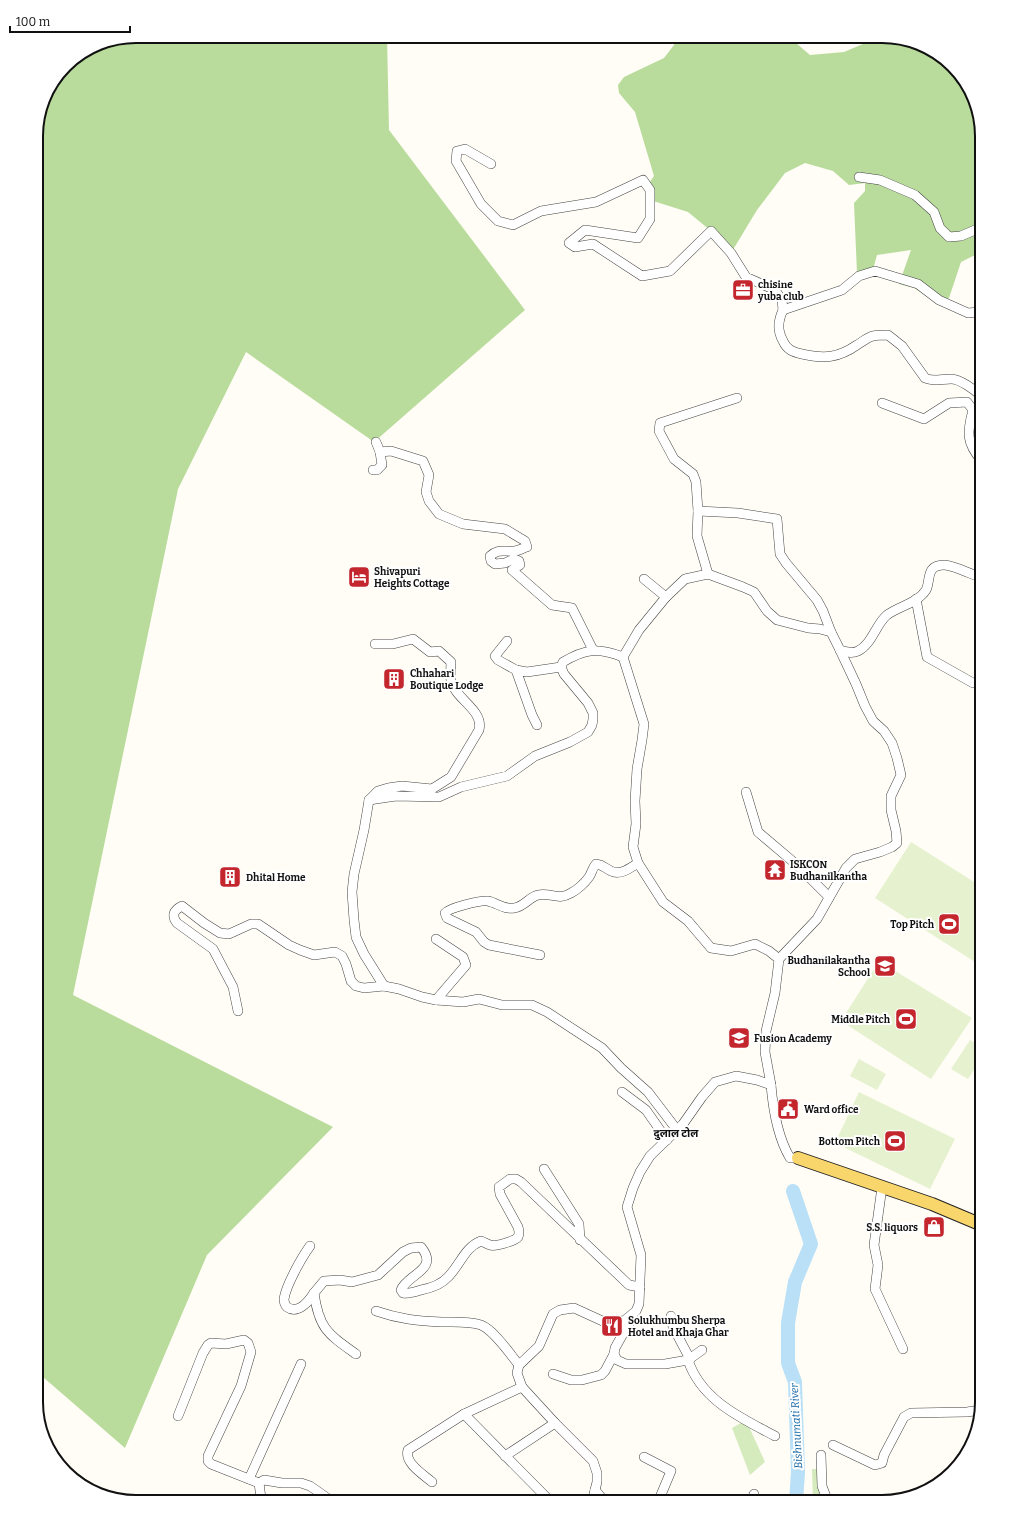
<svg xmlns="http://www.w3.org/2000/svg" width="1018" height="1538" viewBox="0 0 1018 1538" font-family="Bitter,'Noto Sans Devanagari',serif">
	<style>
		.green { fill: #d5ebbd }
		.forest { fill: #b9dc9c }
		.pitch { fill: #e6f2cf }
		.lines { fill: none; stroke-linecap: round; stroke-linejoin: round }
		.river { stroke: #b9e0f7; stroke-width: 14 }
		.minor-casing { stroke: #444; stroke-width: 10 }
		.major-casing { stroke: #222; stroke-width: 14 }
		.minor { stroke: #fff; stroke-width: 9 }
		.major { stroke: #f9d66b; stroke-width: 12 }
		.labels { text-anchor: middle; stroke-width: 4; stroke-linejoin: round; paint-order: stroke }
		.poi-label { font-size: 10px; font-weight: bold; fill: #111; stroke: #fff; text-anchor: start }
		.neighbourhood-label { font-size: 11px; font-weight: bold; fill: #111; stroke: #fff }
		.water-label { font-size: 11px; font-style: italic; fill: #1768a6; stroke: #fff }
		.rim { fill: none; stroke: #111; stroke-width: 2 }
	</style>
	<rect width="100%" height="100%" fill="#fffdf5"/>
	<g class="green">
		<path d="M746,1420l19,42 -15,13 -18,-47z"/>
		<path d="M812,1469h8l6,33h-13z"/>
	</g>
	<g class="forest">
		<path d="M136,36h251l2,94 136,180 -151,132 -128,-90 -68,137 -105,506 260,132 -126,128 -82,193 -89,-77v-1241l8,-32 22,-33 32,-21z"/>
		<path d="M674,36h119l3,7 14,12 34,-3 38,-16h6l44,14 37,36 13,50v119l-3,-2 -18,9 -12,36 -8,7 -27,-17 -15,-4 12,-34 -34,5 -5,18h-15l-3,-70 11,-12v-8l-16,2 -16,-14 -28,-8 -20,10 -28,37 -26,43 -20,-22 -23,-19 -38,-12 -3,-14 7,-10 -19,-64 -16,-19 -1,-8 6,-8 40,-19 10,-13z"/>
	</g>
	<g class="pitch">
		<path d="M911,842l71,45v64l-7,11 -100,-64z"/>
		<path d="M879,961l93,57 -41,61 -90,-58z"/>
		<path d="M970,1040l12,7v10l-14,22 -17,-10z"/>
		<path d="M859,1059l27,15 -9,16 -27,-14z"/>
		<path d="M859,1092l96,47 -25,50 -95,-46z"/>
	</g>
	<g class="lines">
		<path class="river" d="M793,1191l18,53 -16,38 -7,41v40l7,19 3,90 -2,30"/>
		<g class="minor-casing">
			<g id="minor">
				<path d="M491,164l-26,-15 -8,2 -1,10 25,43 17,17 15,4 28,-14 55,-9 47,-22 7,10v29l-12,19 -53,-8 -16,13 6,4 18,-3 49,32 28,-5 41,-40 20,22 15,24 29,13 7,10 1,10 59,-20 17,-14 16,-5 43,13 21,16 29,13 11,-1 3,-2"/>
				<path d="M859,177l21,3 35,15 19,17 6,16 9,9 12,-1 21,-9"/>
				<path d="M783,310c-5,11 -6,20 0,31 4,9 10,11 19,13 23,5 36,4 55,-9 5,-3 11,-8 16,-9 5,-1 10,-1 15,-1l14,11 23,32c9,4 17,1 26,1 9,0 24,11 30,17l-1,9 -7,5"/>
				<path d="M882,403l42,16 25,-16 18,-1 6,8c-6,22 -7,33 9,51"/>
				<path d="M376,442l4,10 11,-1 32,10 6,14 -3,17 3,9 10,13 24,10 42,5 20,12 2,6c-4,1 -9,4 -13,4 -10,1 -15,-3 -24,5l1,5 4,3 10,-1 9,-4 5,2 1,4 -8,5 40,35 20,3 21,42"/>
				<path d="M373,470h4l5,-5 -2,-13"/>
				<path d="M698,511l40,2 39,6 3,35 6,9 31,37 6,11 8,21"/>
				<path d="M708,574l-11,-38 1,-25 -2,-29 -3,-8 -19,-15 -15,-28 1,-8 77,-25"/>
				<path d="M977,576l5,-12"/>
				<path d="M644,579l22,18"/>
				<path d="M916,599l11,58 46,26"/>
				<path d="M507,641l-12,15 3,4 18,10"/>
				<path d="M375,644h18l20,-5 17,13 9,-1 12,11c0,5 -1,14 0,19 5,19 33,29 28,49l-28,47 -19,12 -30,-3 -14,2 -10,3 -9,9 27,-4 43,1 22,-10 46,-11 28,-20 35,-14 18,-10 4,-7 1,-6v-6l-5,-10 -24,-29 -3,-7 2,-5c22,-13 35,-15 60,-5"/>
				<path d="M537,725l-5,-10 -16,-45 11,2 34,-5"/>
				<path d="M746,792l12,40 39,33 32,32"/>
				<path d="M369,800l-5,30 -10,44 -2,18 2,28 2,17 8,17 20,32"/>
				<path d="M436,939l27,18 3,8 -30,35"/>
				<path d="M540,955l-51,-10 -5,-3 -8,-10 -29,-14 -2,-5c4,-5 35,-13 43,-12 9,2 17,9 26,7 10,-1 15,-11 24,-13 12,-3 20,6 33,-2 6,-3 14,-10 18,-16 3,-4 3,-9 7,-13 7,1 9,4 15,7 9,5 19,-3 27,-8"/>
				<path d="M779,959l38,-40 29,-51 9,-9 25,-7 12,-5 5,-4 -1,-12 -5,-21v-14l10,-21 -4,-17 -5,-15 -8,-12 -11,-10 -8,-15 -9,-22 -16,-34"/>
				<path d="M238,1011l-5,-24 -20,-38 -36,-26c-6,-8 -3,-13 5,-17l22,17 16,10 9,1 22,-10h7l31,21 11,5 14,5 21,-3 7,4 4,8 5,17 5,5 8,2 20,-2 15,3 23,8 14,3 27,2 16,-3 23,6h30l15,7 55,36 19,20 27,24 29,38"/>
				<path d="M771,1085l-6,-33 1,-21 9,-38 4,-34 -10,-8 -14,-7 -24,7 -20,-3 -23,-27 -25,-19 -25,-39 -5,-16 3,-23 -1,-23 2,-32 5,-29 2,-16 -21,-67 16,-27 27,-33 19,-18 23,-5 35,13 11,5 13,19 10,9 31,8 12,1 11,3 9,18c6,2 12,4 18,1 14,-7 18,-27 29,-36 12,-9 31,-12 39,-25 5,-9 -1,-25 18,-25 9,0 29,10 38,13"/>
				<path d="M622,1092l24,18 21,30"/>
				<path d="M544,1169l35,55 1,16"/>
				<path d="M882,1187l-8,58 4,20 -3,24 28,60"/>
				<path d="M310,1246c-8,11 -24,39 -26,53 0,3 1,6 3,8 11,8 22,-6 27,-14"/>
				<path d="M376,1311c23,8 41,10 66,11 12,0 27,-1 39,3 13,5 29,29 38,40"/>
				<path d="M633,1316l-18,32 -1,6 3,6 9,4h39l23,-4 14,-10"/>
				<path d="M671,1316l2,11 17,32"/>
				<path d="M356,1354c-28,-20 -37,-25 -42,-61l10,-12 16,-1 12,2 26,-7 25,-23 8,-4 10,-1c19,23 -14,27 -20,43l2,3c6,1 12,-1 18,-3 10,-2 20,-5 27,-13 12,-12 17,-30 33,-36 3,1 6,3 9,4 5,2 25,-4 28,-8 2,-4 1,-6 0,-10l-18,-33 -1,-7 11,-8h6l5,3 108,103 11,2"/>
				<path d="M688,1360c13,40 53,58 87,76"/>
				<path d="M553,1374l18,6h11l19,-5 4,-4 9,-17"/>
				<path d="M464,1414l87,88"/>
				<path d="M178,1416l25,-63 5,-8 3,-2 15,1 18,-4 4,3 3,9 -10,34 -33,70v5l3,3 48,19"/>
				<path d="M833,1445l42,20 7,-2 2,-8 20,-38 7,-4 56,-1 13,-2"/>
				<path d="M821,1455l1,31 6,16"/>
				<path d="M505,1456l50,-33"/>
				<path d="M644,1457l27,14 -13,31"/>
				<path d="M249,1479l52,-115"/>
				<path d="M432,1482c-8,-7 -28,-19 -24,-32l56,-36 58,-27"/>
				<path d="M595,1490l10,12"/>
				<path d="M259,1502l2,-4 -2,-15 5,-3 18,3h19l9,3 23,16"/>
				<path d="M592,1502l5,-20v-9l-4,-12 -38,-38 -33,-36 -5,-14 2,-8 20,-19 14,-32 7,-4 14,-2 35,16 16,-4 11,-9 3,-7 2,-49 -14,-48 6,-19 7,-16 10,-16 33,-32 19,-27 13,-15 21,-6 21,4 14,5c2,24 6,51 19,73h8"/>
				<path d="M751,1502l3,-8"/>
			</g>
		</g>
		<g class="major-casing">
			<path id="major" d="M798,1158l134,46 50,21"/>
		</g>
		<use href="#minor" class="minor"/>
		<use href="#major" class="major"/>
	</g>
	<defs>
		<g id="office-square" transform="scale(1.15)"><rect x="-9" y="-9" width="18" height="18" rx="4" fill="#c4262e" stroke="#fff"/><path d="M-6-3h4V-5.5h4V-3h4V5H-6ZM-1-4.5V-3h2v-1.5ZM-6 0V1H6V0Z" fill="#fff"/></g>
		<g id="hotel-square" transform="scale(1.15)"><rect x="-9" y="-9" width="18" height="18" rx="4" fill="#c4262e" stroke="#fff"/><path d="M-6-4.5h1.5V1H6V5H4.5V3h-9V5H-6ZM-4 0a1.8 1.8 0 1 1 3.6 0ZM.5 0V-2.5h3Q6-2.5 6 0Z" fill="#fff"/></g>
		<g id="building-square" transform="scale(1.15)"><rect x="-9" y="-9" width="18" height="18" rx="4" fill="#c4262e" stroke="#fff"/><path d="M-4-6H4V6H1V3H-1V6H-4ZM-2.5-4.3h1.7v1.8h-1.7ZM.8-4.3h1.7v1.8H.8ZM-2.5-1h1.7V.8h-1.7ZM.8-1h1.7V.8H.8Z" fill="#fff"/></g>
		<g id="temple-square" transform="scale(1.15)"><rect x="-9" y="-9" width="18" height="18" rx="4" fill="#c4262e" stroke="#fff"/><path d="M0-6L5-2H3V0L6.5 2.5H4V6H1.5V3h-3V6H-4V2.5H-6.5L-3 0V-2H-5Z" fill="#fff"/></g>
		<g id="stadium-square" transform="scale(1.15)"><rect x="-9" y="-9" width="18" height="18" rx="4" fill="#c4262e" stroke="#fff"/><path d="M0-5a6.5 5 0 1 0 0 10a6.5 5 0 1 0 0-10ZM-3.5-1.8h7v3.6h-7Z" fill="#fff"/></g>
		<g id="school-square" transform="scale(1.15)"><rect x="-9" y="-9" width="18" height="18" rx="4" fill="#c4262e" stroke="#fff"/><path d="M0-5L7-2L0 1L-7-2ZM-4 1L0 2.5L4 1V4Q0 6-4 4Z" fill="#fff"/></g>
		<g id="civic-square" transform="scale(1.15)"><rect x="-9" y="-9" width="18" height="18" rx="4" fill="#c4262e" stroke="#fff"/><path d="M-.6-6.5H3V-4.5H.6V-3L4-1V1h2V6H-6V1h2V-1L-.6-3ZM-1.2 2.5V6h2.4V2.5Z" fill="#fff"/></g>
		<g id="shop-square" transform="scale(1.15)"><rect x="-9" y="-9" width="18" height="18" rx="4" fill="#c4262e" stroke="#fff"/><path d="M-5-2.5h2.3a2.7 3.5 0 0 1 5.4 0H5L5.5 6h-11ZM-1.5-2.5h3a1.5 2.3 0 0 0-3 0Z" fill="#fff"/></g>
		<g id="restaurant-square" transform="scale(1.15)"><rect x="-9" y="-9" width="18" height="18" rx="4" fill="#c4262e" stroke="#fff"/><path d="M-5-6h1v4h1v-4h1v4h1v-4h1v5L-1.5 .5V6h-2V.5L-5-1ZM5-6V6H3V1.5H1.5Q1.5-4 5-6Z" fill="#fff"/></g>
	</defs>
	<g fill-rule="evenodd">
		<use href="#office-square" x="743" y="290"/>
		<use href="#hotel-square" x="359" y="577"/>
		<use href="#building-square" x="394" y="679"/>
		<use href="#temple-square" x="775" y="870"/>
		<use href="#building-square" x="230" y="877"/>
		<use href="#stadium-square" x="949" y="924"/>
		<use href="#school-square" x="885" y="966"/>
		<use href="#stadium-square" x="906" y="1019"/>
		<use href="#school-square" x="739" y="1038"/>
		<use href="#civic-square" x="788" y="1109"/>
		<use href="#stadium-square" x="895" y="1141"/>
		<use href="#shop-square" x="934" y="1227"/>
		<use href="#restaurant-square" x="612" y="1326"/>
	</g>
	<g class="labels">
		<g class="poi-label">
			<text x="758" y="288">chisine<tspan x="758" dy="12">yuba club</tspan></text>
			<text x="374" y="575">Shivapuri<tspan x="374" dy="12">Heights Cottage</tspan></text>
			<text x="410" y="677">Chhahari<tspan x="410" dy="12">Boutique Lodge</tspan></text>
			<text x="790" y="868">ISKCON<tspan x="790" dy="12">Budhanilkantha</tspan></text>
			<text x="246" y="881">Dhital Home</text>
			<text x="934" y="928" text-anchor="end">Top Pitch</text>
			<text x="870" y="964" text-anchor="end">Budhanilakantha<tspan x="870" dy="12">School</tspan></text>
			<text x="890" y="1023" text-anchor="end">Middle Pitch</text>
			<text x="754" y="1042">Fusion Academy</text>
			<text x="804" y="1113">Ward office</text>
			<text x="880" y="1145" text-anchor="end">Bottom Pitch</text>
			<text x="918" y="1231" text-anchor="end">S.S. liquors</text>
			<text x="628" y="1324">Solukhumbu Sherpa<tspan x="628" dy="12">Hotel and Khaja Ghar</tspan></text>
		</g>
		<g class="neighbourhood-label">
			<text x="676" y="1137">दुलाल टोल</text>
		</g>
		<g class="water-label">
			<text transform="translate(796 1426) rotate(-93)" y="4">Bishnumati River</text>
		</g>
	</g>
	<path d="M0 0H1018V1538H0ZM136 43H882A93 93 0 0 1 975 136V1402A93 93 0 0 1 882 1495H136A93 93 0 0 1 43 1402V136A93 93 0 0 1 136 43Z" fill="#fff" fill-rule="evenodd"/>
	<path class="rim" d="M136 43H882A93 93 0 0 1 975 136V1402A93 93 0 0 1 882 1495H136A93 93 0 0 1 43 1402V136A93 93 0 0 1 136 43Z"/>
	<path d="M10 26v6h120v-6" fill="none" stroke="#111111" stroke-width="2"/>
	<text x="16" y="26" font-size="12" fill="#111111" stroke="#ffffff" stroke-width="3" paint-order="stroke">100 m</text>
</svg>
